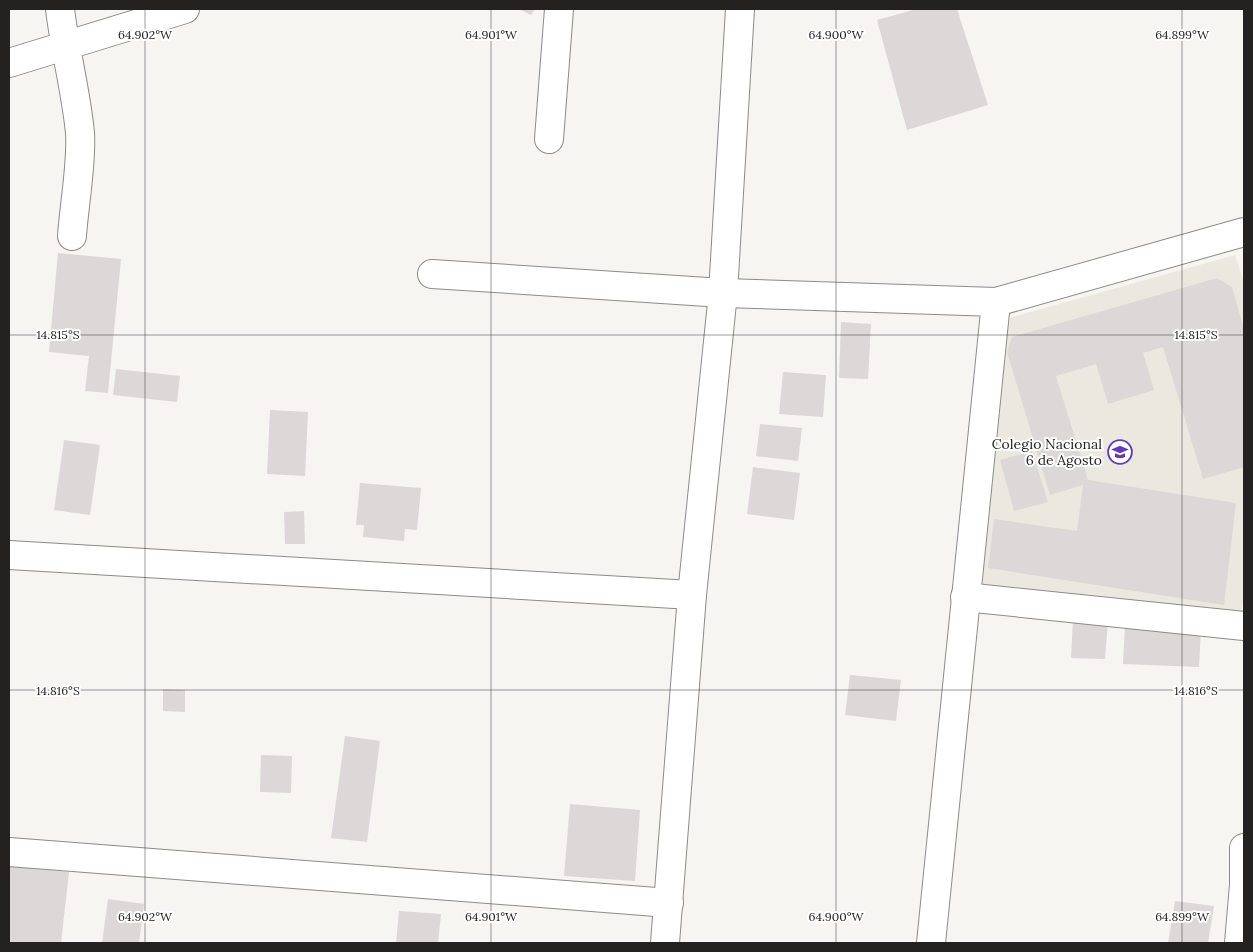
<svg xmlns="http://www.w3.org/2000/svg" width="1253" height="952" viewBox="0 0 1253 952" font-family="Lora,serif">
	<style>
		.built { fill: #ebe9df }
		.building { fill: #dbd8d7 }
		.lines { fill: none; stroke-linecap: round; stroke-linejoin: round }
		.minor-casing { stroke: #8b8b88; stroke-width: 30 }
		.minor { stroke: #fff; stroke-width: 28 }
		.ticks { fill: none; stroke: #232221; stroke-width: 1; stroke-opacity: 0.45 }
		.labels { text-anchor: middle; stroke-width: 4; stroke-linejoin: round; paint-order: stroke }
		.poi-label { font-size: 14px; fill: #232221; stroke: #fff; text-anchor: end }
		.ticks-label { font-size: 12px; text-anchor: middle; fill: #232221; stroke: #fff; stroke-width: 4; stroke-linejoin: round; paint-order: stroke }
	</style>
	<rect width="100%" height="100%" fill="#f6f5f2"/>
	<path class="built" d="M1235,255l9,27v309l-4,31 -259,-36 28,-268z"/>
	<g class="building">
		<path d="M519,9h16l-4,6z"/>
		<path d="M917,9h40l31,96 -81,25 -30,-110z"/>
		<path d="M58,253l63,6 -13,134 -23,-2 4,-35 -40,-4z"/>
		<path d="M1217,278l15,9 12,42v138l-41,12 -40,-132 -20,6 11,37 -46,14 -12,-40 -40,12 32,104 148,23 -12,102 -236,-37 6,-49 83,12 6,-46 -33,10 -43,-143 5,-15z"/>
		<path d="M841,322l30,2 -3,55 -29,-1z"/>
		<path d="M116,369l64,7 -3,26 -64,-7z"/>
		<path d="M783,372l43,3 -3,42 -44,-3z"/>
		<path d="M270,410l38,2 -3,64 -38,-2z"/>
		<path d="M760,424l42,4 -4,33 -42,-5z"/>
		<path d="M64,440l36,5 -10,70 -36,-5z"/>
		<path d="M1032,451l16,51 -34,9 -14,-51z"/>
		<path d="M753,467l47,6 -6,47 -47,-6z"/>
		<path d="M360,483l61,5 -4,42 -12,-1 -1,12 -41,-4 1,-12h-8z"/>
		<path d="M304,511l1,33h-20l-1,-32z"/>
		<path d="M1073,619l35,2 -3,38 -34,-1z"/>
		<path d="M1125,625l76,3 -2,39 -76,-3z"/>
		<path d="M850,675l51,5 -5,41 -51,-6z"/>
		<path d="M163,689l22,1v22l-22,-1z"/>
		<path d="M345,736l35,5 -13,101 -36,-4z"/>
		<path d="M261,755l31,1 -1,37 -31,-1z"/>
		<path d="M570,804l70,6 -5,71 -71,-5z"/>
		<path d="M9,866l60,6 -8,71h-52z"/>
		<path d="M108,899l36,5 -5,39h-37z"/>
		<path d="M1175,901l39,5 -6,37h-40z"/>
		<path d="M399,911l42,3 -3,29h-42z"/>
	</g>
	<g class="lines">
		<g class="minor-casing">
			<g id="minor">
				<path d="M60,9c5,42 16,82 20,124 2,30 -6,73 -8,103"/>
				<path d="M9,63l176,-54"/>
				<path d="M549,139l10,-130"/>
				<path d="M432,274l291,19 273,9 248,-70"/>
				<path d="M9,555l683,40"/>
				<path d="M965,597l279,29"/>
				<path d="M1244,848v33"/>
				<path d="M9,852l660,51"/>
				<path d="M665,943l27,-348 31,-302 17,-284"/>
				<path d="M931,943l65,-641"/>
				<path d="M1239,943l5,-58"/>
			</g>
		</g>
		<use href="#minor" class="minor"/>
	</g>
	<path class="ticks" d="M145,9v934M491,9v934M836,9v934M1182,9v934M9,335h1235M9,690h1235"/>
	<defs>
		<g id="school-ring" transform="scale(1.25)"><circle r="9.5" fill="#fff" stroke="#623cb5" stroke-width="1.5"/><path d="M0-5L7-2L0 1L-7-2ZM-4 1L0 2.5L4 1V4Q0 6-4 4Z" fill="#623cb5"/></g>
	</defs>
	<g fill-rule="evenodd">
		<use href="#school-ring" x="1120" y="452"/>
	</g>
	<g class="labels">
		<g class="poi-label">
			<text x="1102" y="449">Colegio Nacional<tspan x="1102" dy="16">6 de Agosto</tspan></text>
		</g>
	</g>
	<g class="ticks-label">
		<text x="145" y="39">64.902°W</text>
		<text x="491" y="39">64.901°W</text>
		<text x="836" y="39">64.900°W</text>
		<text x="1182" y="39">64.899°W</text>
		<text x="58" y="339">14.815°S</text>
		<text x="1196" y="339">14.815°S</text>
		<text x="58" y="695">14.816°S</text>
		<text x="1196" y="695">14.816°S</text>
		<text x="145" y="921">64.902°W</text>
		<text x="491" y="921">64.901°W</text>
		<text x="836" y="921">64.900°W</text>
		<text x="1182" y="921">64.899°W</text>
	</g>
	<rect width="1253" height="952" fill="none" stroke="#232221" stroke-width="20"/>
</svg>
